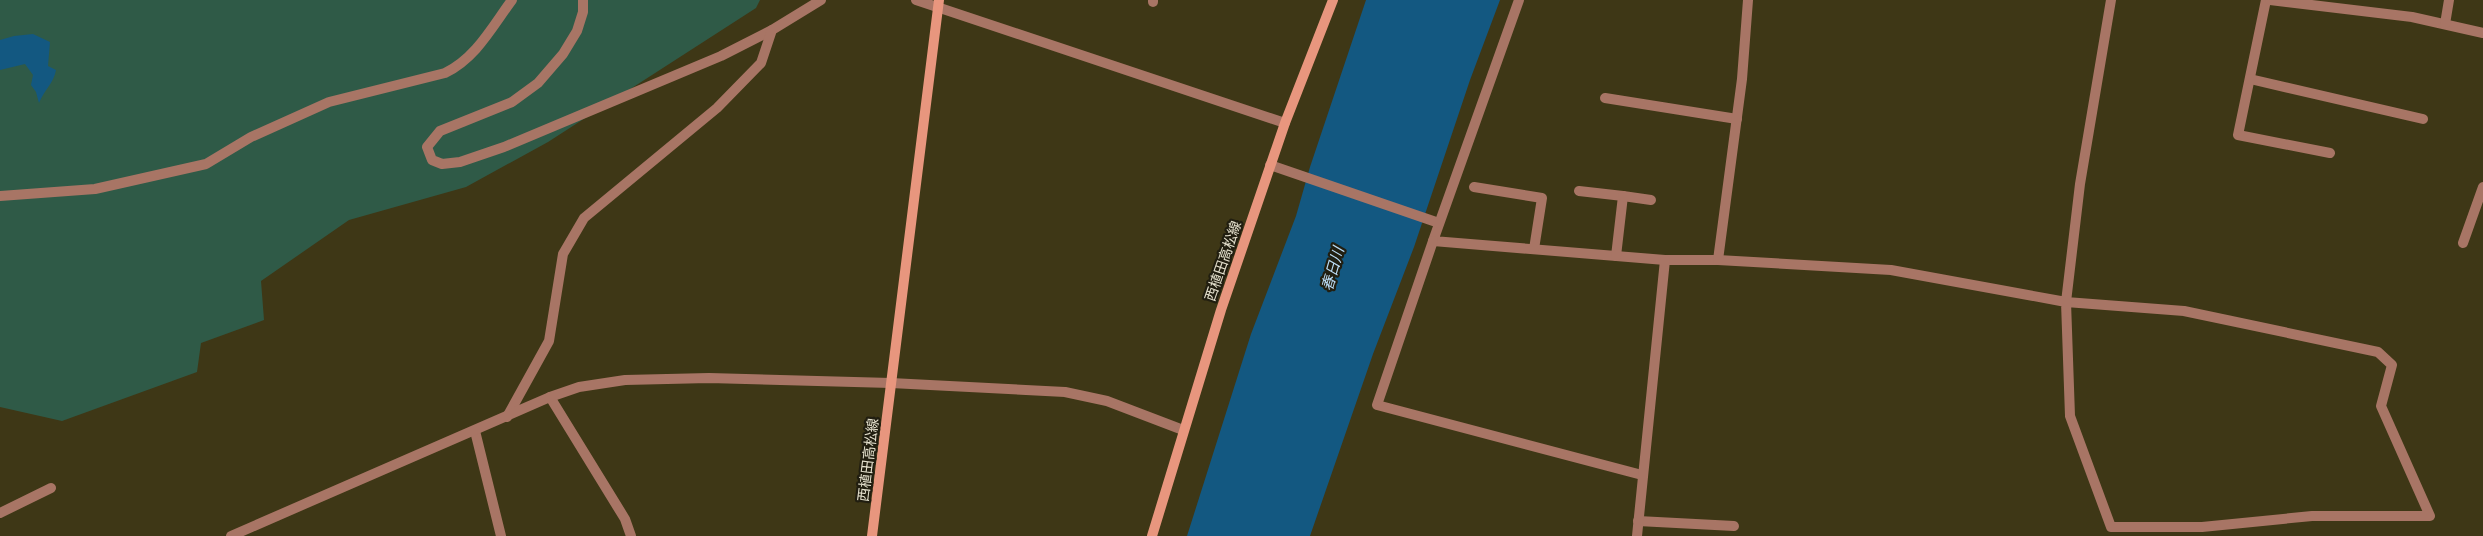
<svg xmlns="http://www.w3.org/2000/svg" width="2483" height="536" viewBox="0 0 2483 536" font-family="'Fira Sans Condensed','Noto Sans JP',sans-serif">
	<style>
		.green { fill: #2f5a47 }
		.water { fill: #135881 }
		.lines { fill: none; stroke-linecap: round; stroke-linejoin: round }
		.lane { stroke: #a87565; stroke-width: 10 }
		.street { stroke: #a87565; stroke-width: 10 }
		.secondary { stroke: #e8967e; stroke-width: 10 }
		.labels { text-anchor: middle; stroke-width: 4.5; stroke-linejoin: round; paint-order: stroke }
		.street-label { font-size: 14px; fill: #e6e2cf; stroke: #211e10 }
		.water-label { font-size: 15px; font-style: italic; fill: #bbdcf5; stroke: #211e10 }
	</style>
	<rect width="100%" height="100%" fill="#3e3716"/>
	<path class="green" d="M0,0h760l-4,8 -208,134 -82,45 -117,33 -88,61 3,39 -63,23 -4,29 -135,49 -62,-14z"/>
	<g class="water">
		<path d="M1366,0h134l-30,80 -56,167 -41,107 -63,182h-123l64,-202 45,-118 14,-49z"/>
		<path d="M33,34l17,8 -2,24 8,4c-2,13 -12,20 -17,33l-3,-11 -5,-7 2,-10 -8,-11 -25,6v-30l14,-4z"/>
	</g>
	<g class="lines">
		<g class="lane">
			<path d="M583,0v12l-6,19 -14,23 -25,29 -26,19 -72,29 -13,16 5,13 10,4 18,-2 44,-15 217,-91 51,-26"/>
			<path d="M0,196l95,-7 111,-25 45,-27 78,-35 116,-29c31,-15 47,-46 67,-73"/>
		</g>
		<g class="street">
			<path d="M916,0l369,123"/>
			<path d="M1519,0l-86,241 232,19h53l173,10 175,32 118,9 194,41 14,13 -11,41 49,110h-118l-110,11h-91l-41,-111 -4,-114 14,-118 31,-184"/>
			<path d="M2266,0l-28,135 92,18"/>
			<path d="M2270,0l142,17 71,16"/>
			<path d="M1153,2v-2"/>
			<path d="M2445,24l4,-24"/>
			<path d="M2250,79l173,40"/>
			<path d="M1605,98l132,21"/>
			<path d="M1270,165l169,58"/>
			<path d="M1474,187l68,11 -8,51"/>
			<path d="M1579,191l44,5 -7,60"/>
			<path d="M1623,196l28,4"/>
			<path d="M1433,241l-56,164 265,70"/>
			<path d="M2463,243l20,-56"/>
			<path d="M1718,260l24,-181 6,-79"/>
			<path d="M550,397l75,122 6,17"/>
			<path d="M507,417l42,-76 14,-87 21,-36 133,-110 44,-45 11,-33 49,-30"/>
			<path d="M475,431l26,105"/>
			<path d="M0,513l51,-25"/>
			<path d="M1638,521l96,5"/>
			<path d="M231,536l319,-139 29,-10 46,-7 84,-2 182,5 174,9 42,9 76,29"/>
			<path d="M1637,536l28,-276"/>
		</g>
		<g class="secondary">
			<path d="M872,536l67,-536"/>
			<path d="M1152,536l69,-226 64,-187 48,-123"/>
		</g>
	</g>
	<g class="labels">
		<g class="street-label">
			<text transform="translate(1223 261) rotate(-71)" y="5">西植田高松線</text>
			<text transform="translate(868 460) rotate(-83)" y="5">西植田高松線</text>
		</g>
		<g class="water-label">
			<text transform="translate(1333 269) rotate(-74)" y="5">春日川</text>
		</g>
	</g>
</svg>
